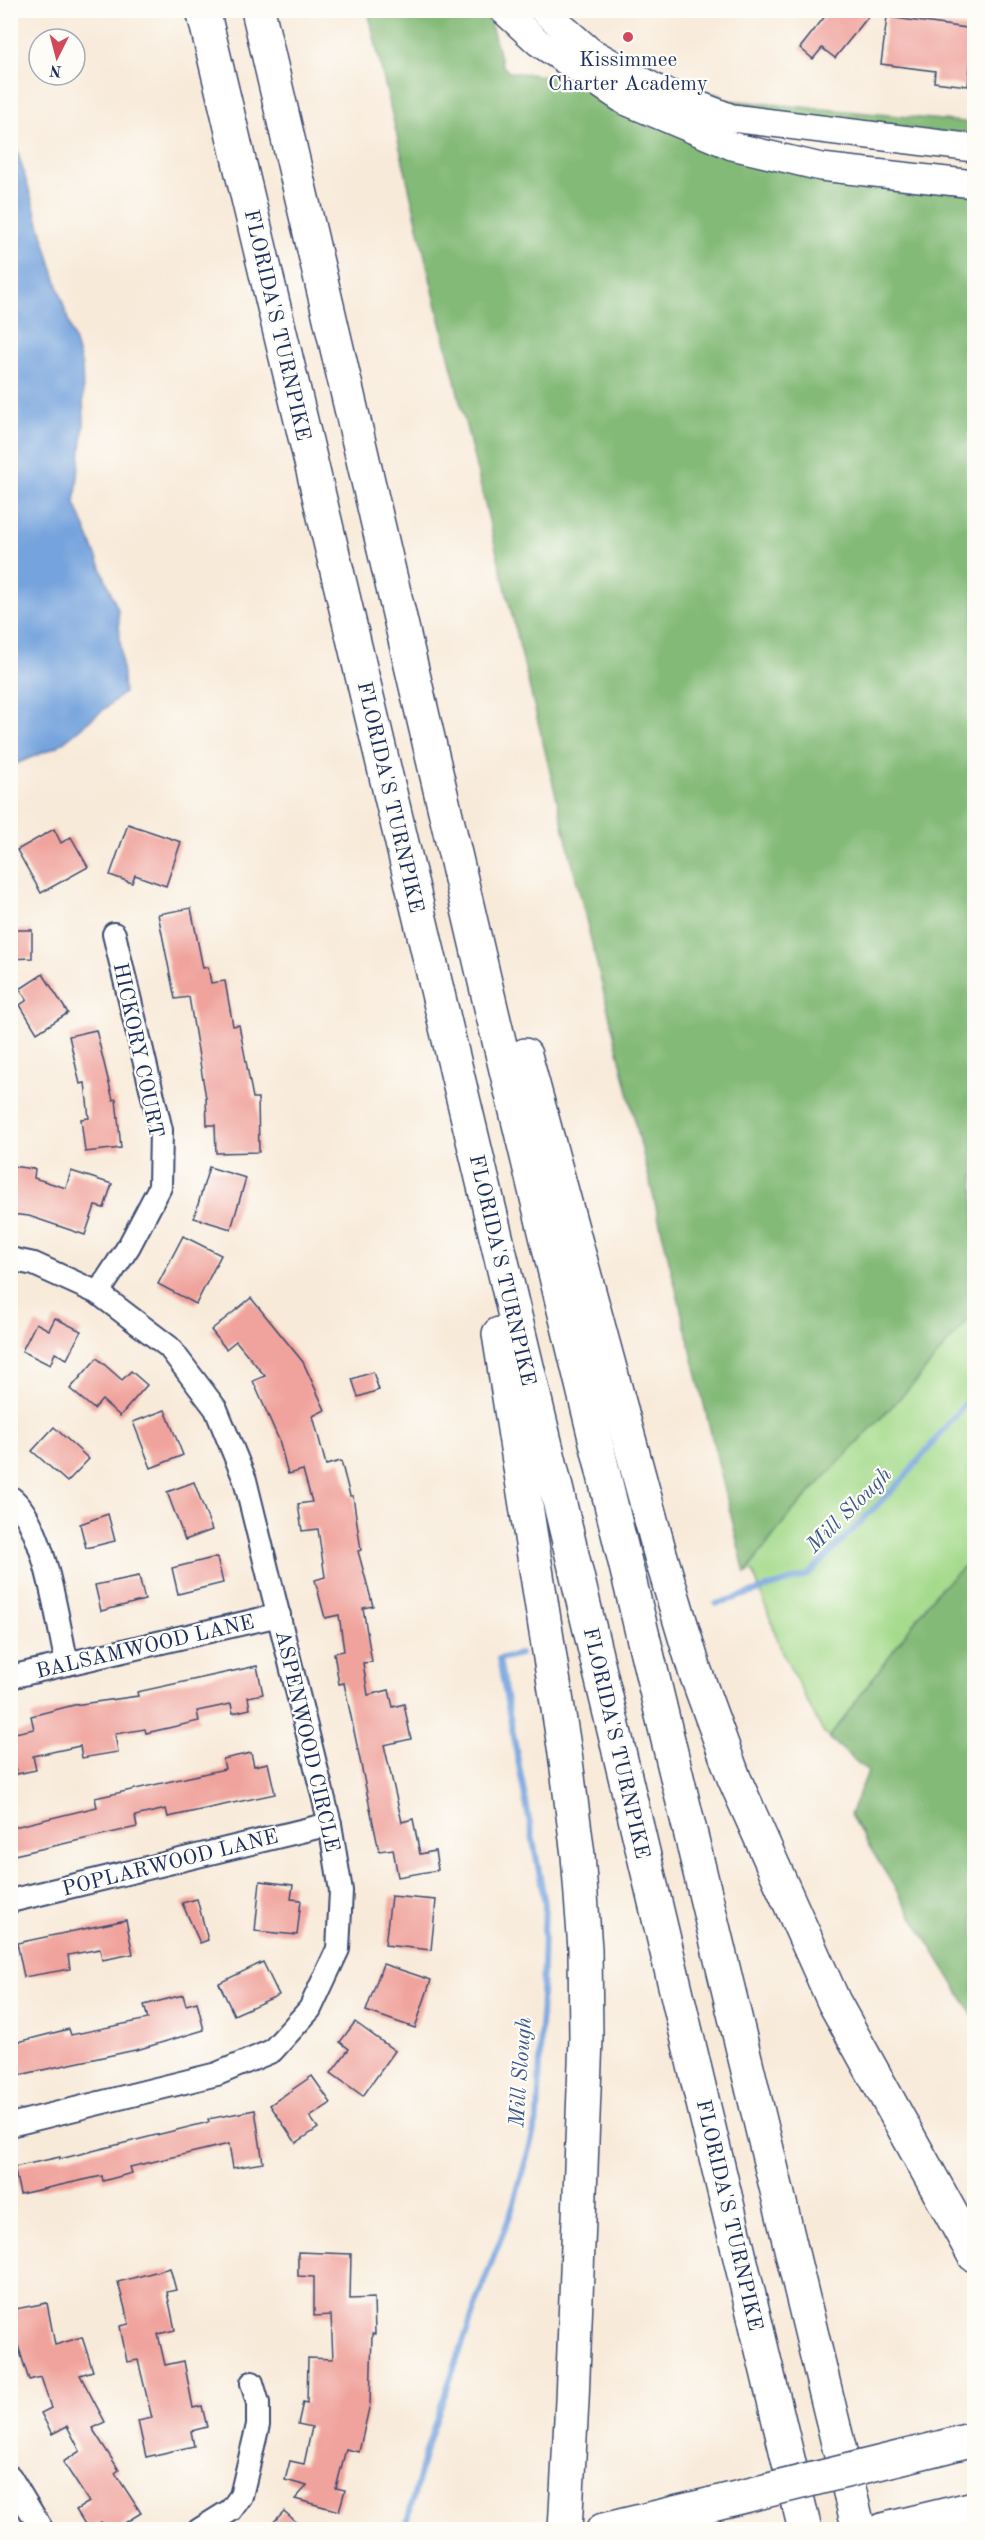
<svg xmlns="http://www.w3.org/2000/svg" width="985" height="2540" viewBox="0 0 985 2540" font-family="'Old Standard TT',serif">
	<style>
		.green { fill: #a4da8b; stroke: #608474; stroke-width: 1.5 }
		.forest { fill: #83ba77; stroke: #4f746a; stroke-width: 1.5 }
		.water { fill: #74a3dd; stroke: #48699e; stroke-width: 1.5 }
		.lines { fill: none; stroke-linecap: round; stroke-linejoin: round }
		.stream { stroke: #74a3dd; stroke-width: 6 }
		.building { fill: #f0a39c }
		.minor-casing { stroke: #3c4b70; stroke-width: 26 }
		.tertiary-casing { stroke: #3c4b70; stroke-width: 30 }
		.primary-casing { stroke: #3c4b70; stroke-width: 36 }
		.motorway-casing { stroke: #3c4b70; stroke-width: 36 }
		.minor { stroke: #fff; stroke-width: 22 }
		.tertiary { stroke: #fff; stroke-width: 27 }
		.primary { stroke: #fff; stroke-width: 33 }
		.motorway { stroke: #fff; stroke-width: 33 }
		.primary-bridge-casing { stroke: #3c4b70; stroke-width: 36; stroke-linecap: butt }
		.primary-bridge { stroke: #fff; stroke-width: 33 }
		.poi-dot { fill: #d1495b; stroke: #fdfcf7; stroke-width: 2 }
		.labels { text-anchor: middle; stroke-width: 4.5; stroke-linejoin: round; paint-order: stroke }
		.poi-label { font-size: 21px; fill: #1b2f5e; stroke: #fdfcf7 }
		.street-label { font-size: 21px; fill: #1b2f5e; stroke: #fdfcf7 }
		.water-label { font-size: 22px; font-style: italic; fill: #3a588a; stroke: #fdfcf7 }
	</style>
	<rect width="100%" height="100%" fill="#fdfcf7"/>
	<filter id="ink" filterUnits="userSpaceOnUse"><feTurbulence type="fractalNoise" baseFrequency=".0167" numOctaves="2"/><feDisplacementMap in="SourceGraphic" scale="12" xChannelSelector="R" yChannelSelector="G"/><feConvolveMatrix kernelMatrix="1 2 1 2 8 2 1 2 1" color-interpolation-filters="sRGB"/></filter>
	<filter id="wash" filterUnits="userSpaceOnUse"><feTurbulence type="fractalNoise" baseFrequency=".008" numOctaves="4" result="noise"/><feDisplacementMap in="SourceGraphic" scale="24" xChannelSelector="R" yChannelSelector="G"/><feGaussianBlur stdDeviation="1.35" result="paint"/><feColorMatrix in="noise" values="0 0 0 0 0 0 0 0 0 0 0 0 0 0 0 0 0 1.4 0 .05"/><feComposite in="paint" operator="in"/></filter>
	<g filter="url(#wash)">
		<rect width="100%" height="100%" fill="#f8ead9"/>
		<path class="green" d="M974,1312v245l-39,37 -106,144 -5,-4 -42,-82 -29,-81 -7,2 43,-58 125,-132z"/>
		<g class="forest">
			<path d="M368,11h119l15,54 7,7 65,7 47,32 353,84v1117l-60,71 -125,132 -44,58 -314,-1291z"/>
			<path d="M691,91l30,3 4,6 249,23v14l-239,-30z"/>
			<path d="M974,1557v460l-124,-202 18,-43 -39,-34 106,-144z"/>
		</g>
		<path class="water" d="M10,127l72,239 2,57 -9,80 43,107 6,83 -66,53 -47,20z"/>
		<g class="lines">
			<g class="stream">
				<path d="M716,1604l92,-29 96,-97 70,-85"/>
				<path d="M405,2530l20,-78 60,-173 26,-66 27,-96 7,-213 -46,-245 21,-5"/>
			</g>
		</g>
		<g id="blocks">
			<g class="building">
				<path d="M830,10h30l8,7 -33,41 -13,-10 -9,11 -13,-11z"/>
				<path d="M887,17l87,12 -6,57 -34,-4 1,-11 -54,-7z"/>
				<path d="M128,824l53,18 -15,44 -31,-11 -3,8 -22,-8z"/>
				<path d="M54,829l7,14 10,-6 17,30 -47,26 -24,-43z"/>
				<path d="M191,908l12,60 5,-1 3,16 14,-2 8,45 6,-1 14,73h5l1,54 -43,1 -1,-28h-8l-1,-27 -17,-101 -14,2 -17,-85z"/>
				<path d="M10,930h22v28l-22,1z"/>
				<path d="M43,974l25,39 -31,20 -17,-28 7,-5 -7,-11z"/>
				<path d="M96,1030l17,70 3,-1 5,49 -36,4 -4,-33 8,-1 -4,-35 -5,1 -11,-48z"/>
				<path d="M10,1166l25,3 -1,9 32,10 5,-17 41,13 -8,24 -9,-2 -10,29 -56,-19 -19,-2z"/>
				<path d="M209,1167l37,11 -15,51 -37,-11z"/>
				<path d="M183,1236l38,19 -25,49 -38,-20z"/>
				<path d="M251,1298l52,64 22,48 -12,6 13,49 15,-4 9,35h3l8,54 -3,1 15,55 -10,2 9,54 -9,1 5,32 21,-5 4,17 11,-3 7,35 -27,6 18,77 11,-3 7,35 15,-3 3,19 -40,7 -5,-28 -14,2 -35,-168 -5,1 -5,-31 10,-2 -5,-36 -14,3 -10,-38 10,-3 -7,-48 -16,2 -4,-27 14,-2 -9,-32 -15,4 -9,-34 -26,-59 12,-5 -29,-35 -10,8 -15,-19z"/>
				<path d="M55,1318l26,13 -14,28 -12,-6 -5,12 -28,-14 14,-28 13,7z"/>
				<path d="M97,1358l25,22 9,-9 16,14 -27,31 -18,-16 -8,9 -24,-20z"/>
				<path d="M373,1372l6,18 -21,7 -6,-18z"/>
				<path d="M165,1410l18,45 -32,13 -18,-46z"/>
				<path d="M54,1427l35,32 -22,23 -35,-31z"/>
				<path d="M194,1482l18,48 -27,10 -18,-48z"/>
				<path d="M108,1514l7,27 -29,7 -6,-24z"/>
				<path d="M217,1557l6,26 -45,11 -6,-26z"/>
				<path d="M139,1576l6,24 -44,11 -6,-26z"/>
				<path d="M257,1666l6,28 -15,3 2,12 -17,4 -2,-9 -34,7 2,10 -53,12 -1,-4 -30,5 3,18 -36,6 -2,-12 -47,10 3,14 -19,4 -7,-40 24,-5 -3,-13 43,-11 64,-9 -1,-4z"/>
				<path d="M251,1753l3,13 14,-3 7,31 -107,23 -2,-8 -31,7 2,11 -127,29v-28l87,-21 -2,-9 130,-29 -2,-10z"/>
				<path d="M260,1881l33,4 -2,14 10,1 -4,35 -42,-4z"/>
				<path d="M391,1896l45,4 -5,50 -46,-5z"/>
				<path d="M197,1899l11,41 -8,3 -18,-40z"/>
				<path d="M126,1920l7,34 -31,6 -2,-11 -32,6 2,14 -46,8 -7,-34z"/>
				<path d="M263,1962l16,33 -45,20 -15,-32z"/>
				<path d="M383,1964l48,16 -16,48 -49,-17z"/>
				<path d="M183,1995l3,10 11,-3 7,28 -64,19 -130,28v-33l59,-15 2,6 77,-16 -4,-14z"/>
				<path d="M355,2022l40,29 -32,45 -32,-23 18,-24 -9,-7z"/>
				<path d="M312,2076l19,27 -21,14 8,11 -22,15 -26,-38z"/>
				<path d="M255,2110l8,53 -30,5 -4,-24 -99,23 2,6 -29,8 -1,-5 -82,18 -6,-27 46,-10v2l149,-37 -1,-3z"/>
				<path d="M298,2252l53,2 -1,45 24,-1 1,36h-3l-2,70 -11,48 -13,-3 -10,39 9,2 -6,21 -44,-12 12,-13 -22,-6 5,-19 14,3 8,-37 -14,-3 5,-22 4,1 1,-45 25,1 -2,-44 -17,1v-39l-16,-1z"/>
				<path d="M170,2268l6,22 -9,2 8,38 -17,4 7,31 19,-4 9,47 9,-2 5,21 -16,4 3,15 -48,11 -8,-36 14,-3 -14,-58 -11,2 -7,-36 9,-2 -11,-42z"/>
				<path d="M47,2303l8,42 27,-8 11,34 -13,4 25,47 -13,6 27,42 -4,3 26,40 -26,16h-9l-5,-7 -13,7 -12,-19 13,-8 -26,-40 17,-11 -13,-25 -15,8 -11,-21 10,-5 -10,-31 -12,3 -15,-47 -4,1v-24z"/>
				<path d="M284,2511l20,18h-37z"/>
			</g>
		</g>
	</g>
	<g filter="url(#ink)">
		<use href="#blocks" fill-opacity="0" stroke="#3c4b70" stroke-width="1.5"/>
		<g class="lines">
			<g class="minor-casing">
				<g id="minor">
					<path d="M10,1259l24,5 64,29 71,54 47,62 29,71 85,344 11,67 -3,58 -28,60 -38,42 -55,23 -207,51"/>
					<path d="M98,1293l31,-47 31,-59 1,-57 -47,-196"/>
					<path d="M10,1497c35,25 47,124 57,167"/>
					<path d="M10,1677l269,-62"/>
					<path d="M10,1901l320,-77"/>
					<path d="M10,2477l32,53"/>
					<path d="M199,2530l32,-20 10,-14 17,-71v-22l-6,-20"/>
				</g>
			</g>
			<g class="tertiary-casing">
				<g id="tertiary">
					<path d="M503,10l35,32 87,59 107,45 89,21 153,17"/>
					<path d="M543,10l47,41 67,38 75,29 242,30"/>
				</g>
			</g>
			<g class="primary-casing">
				<g id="primary">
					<path d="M935,2449l39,-10"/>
					<path d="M603,2530l109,-26"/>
					<path d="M882,2530l92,-22"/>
				</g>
			</g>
			<g class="motorway-casing">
				<g id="motorway">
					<path d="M203,10l602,2520"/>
					<path d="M258,10l234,1002 367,1518"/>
					<path d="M525,1055l136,502 34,114 39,107 100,224 140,253"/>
					<path d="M499,1334l66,419 13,102 7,94 1,89 -14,363 -7,129"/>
				</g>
			</g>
			<use href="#minor" class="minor"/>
			<use href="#tertiary" class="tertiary"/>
			<use href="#primary" class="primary"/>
			<use href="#motorway" class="motorway"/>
			<g class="primary-bridge-casing">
				<path id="primary-bridge" d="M712,2504l223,-55"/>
			</g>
			<use href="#primary-bridge" class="primary-bridge"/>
		</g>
	</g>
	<circle class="poi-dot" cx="628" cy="37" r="6"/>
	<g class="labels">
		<g class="poi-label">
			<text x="628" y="66">Kissimmee<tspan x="628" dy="24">Charter Academy</tspan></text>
		</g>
		<g class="street-label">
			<text transform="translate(278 325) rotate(77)" y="7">FLORIDA'S TURNPIKE</text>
			<text transform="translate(391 797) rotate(77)" y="7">FLORIDA'S TURNPIKE</text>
			<text transform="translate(139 1050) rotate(78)" y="7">HICKORY COURT</text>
			<text transform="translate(503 1270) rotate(77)" y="7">FLORIDA'S TURNPIKE</text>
			<text transform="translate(145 1646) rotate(-13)" y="7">BALSAMWOOD LANE</text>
			<text transform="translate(308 1741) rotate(77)" y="7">ASPENWOOD CIRCLE</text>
			<text transform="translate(617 1743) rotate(77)" y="7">FLORIDA'S TURNPIKE</text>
			<text transform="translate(170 1862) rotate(-14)" y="7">POPLARWOOD LANE</text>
			<text transform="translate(730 2215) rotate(77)" y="7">FLORIDA'S TURNPIKE</text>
		</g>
		<g class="water-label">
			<text transform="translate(848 1509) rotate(-45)" y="8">Mill Slough</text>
			<text transform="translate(519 2072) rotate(-86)" y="8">Mill Slough</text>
		</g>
	</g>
	<rect width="985" height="2540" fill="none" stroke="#fdfcf7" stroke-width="36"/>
	<g transform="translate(57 57) rotate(186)"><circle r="28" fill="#fdfcf7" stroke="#a3aaba" stroke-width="1.5"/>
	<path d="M0-4.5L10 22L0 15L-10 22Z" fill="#d1495b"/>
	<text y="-9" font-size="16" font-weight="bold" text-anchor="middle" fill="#1b2f5e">N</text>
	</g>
</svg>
